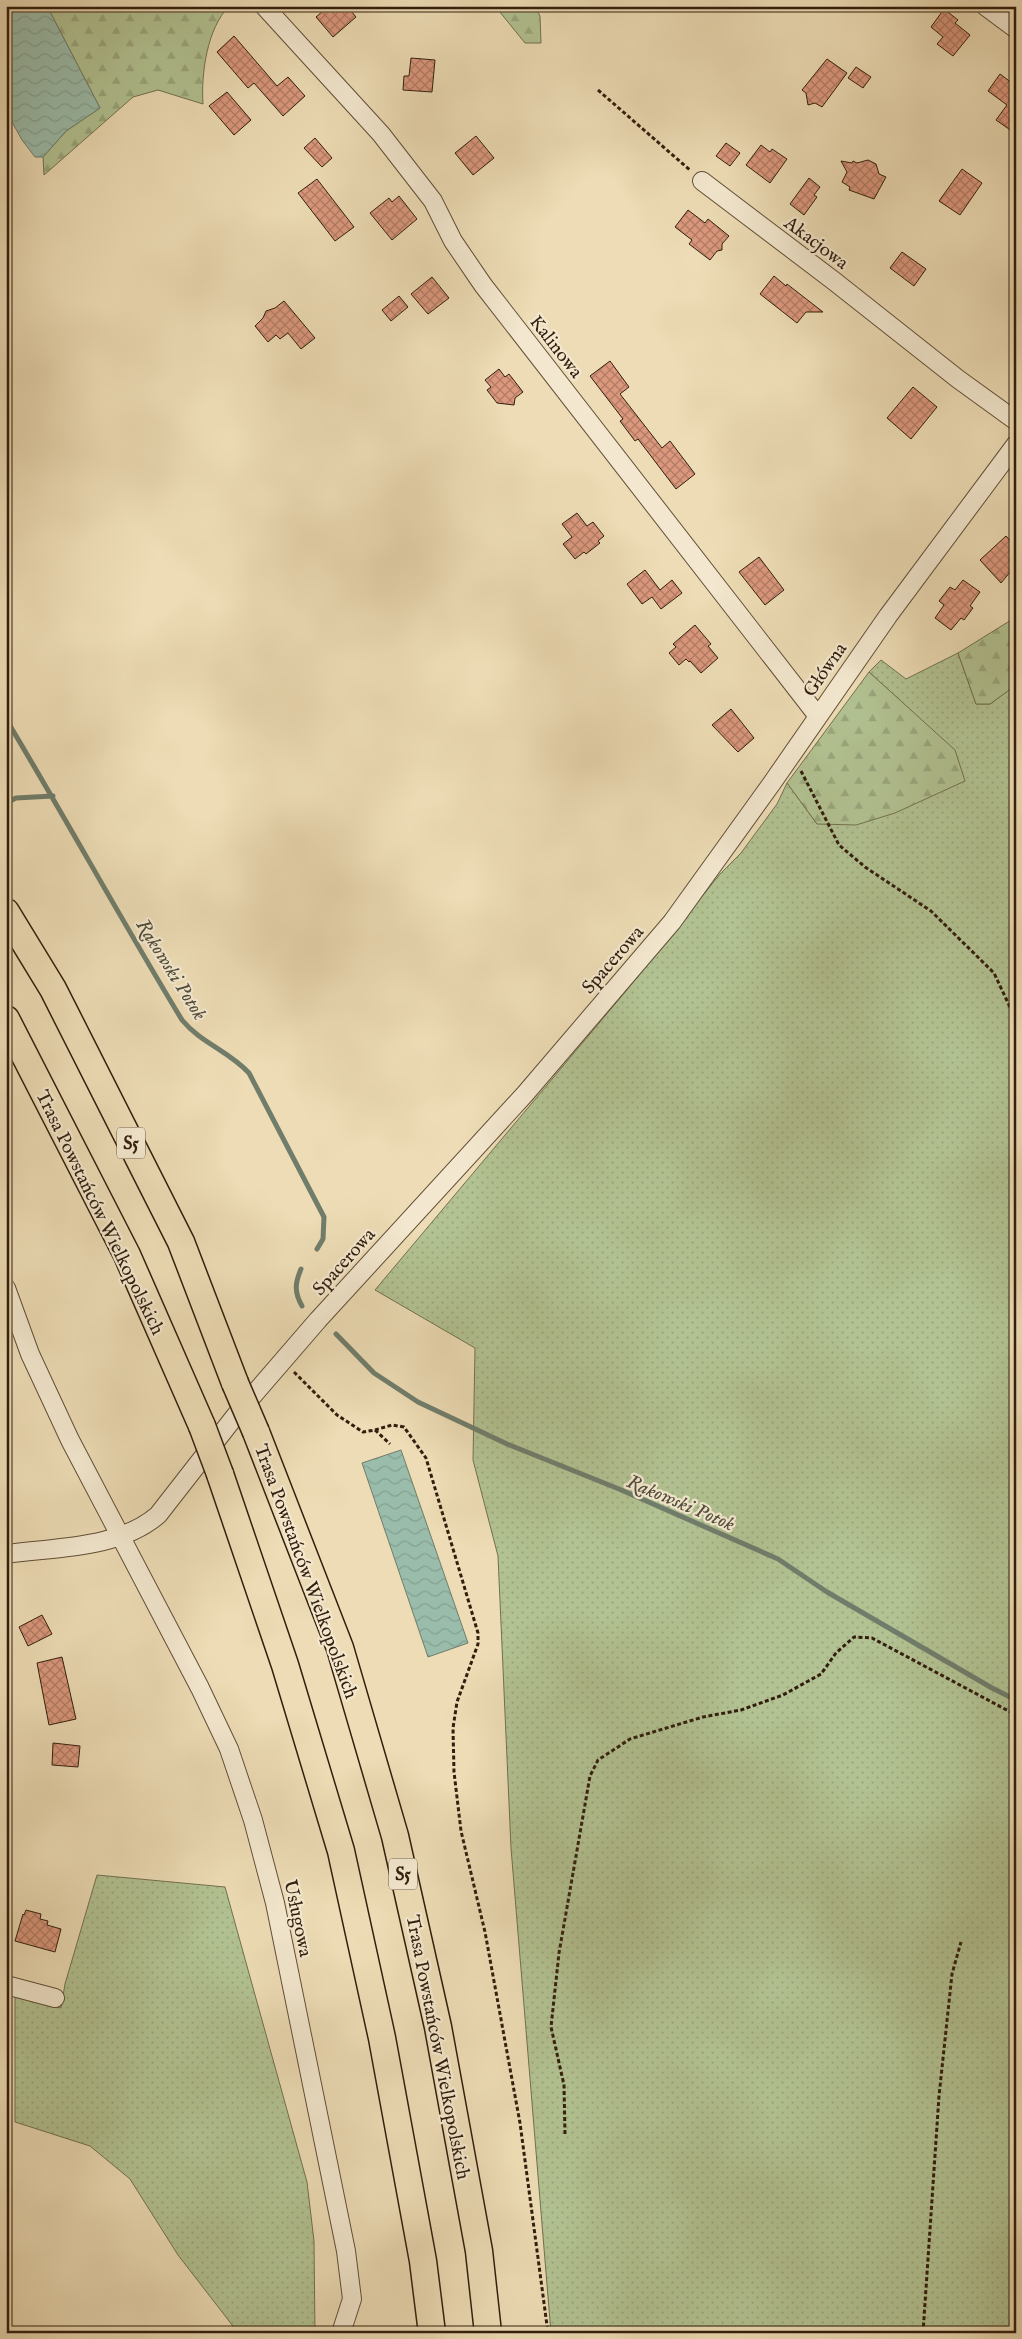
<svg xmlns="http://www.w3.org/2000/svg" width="1022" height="2339" viewBox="0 0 1022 2339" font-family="'IM FELL English',serif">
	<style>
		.grass { fill: url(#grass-dots); stroke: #727050 }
		.forest { fill: url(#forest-firs); stroke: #727050 }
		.water { fill: url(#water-waves); stroke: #707d6b }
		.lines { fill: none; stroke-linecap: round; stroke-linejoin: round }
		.stream { stroke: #707d6b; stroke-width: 5 }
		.building { fill: url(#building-cross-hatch); stroke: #321e0d }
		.minor-casing { stroke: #614e37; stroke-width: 20 }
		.highway-casing { stroke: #321e0d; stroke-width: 29 }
		.path { stroke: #321e0d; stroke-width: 3; stroke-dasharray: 4 2.5; stroke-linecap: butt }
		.minor { stroke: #f3e8cf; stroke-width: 18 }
		.highway { stroke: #eddcb5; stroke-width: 26 }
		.highway-bridge-casing { stroke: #321e0d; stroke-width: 29; stroke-linecap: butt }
		.highway-bridge { stroke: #eddcb5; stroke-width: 26 }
		.labels { text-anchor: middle; stroke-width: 4.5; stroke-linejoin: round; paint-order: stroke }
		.shield { fill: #f3e8cf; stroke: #6c5b47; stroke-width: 1 }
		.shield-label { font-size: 18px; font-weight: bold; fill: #321e0d }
		.street-label { font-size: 19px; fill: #321e0d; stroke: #f3e8cf }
		.water-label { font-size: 20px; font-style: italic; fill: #514d3c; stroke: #f3e8cf }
	</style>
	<defs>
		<pattern id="grass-dots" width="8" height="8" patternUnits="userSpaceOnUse" patternTransform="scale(1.25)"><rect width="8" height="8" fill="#b2c292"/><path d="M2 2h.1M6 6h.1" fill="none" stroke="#9aa67d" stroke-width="1.8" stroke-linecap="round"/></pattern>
		<pattern id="forest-firs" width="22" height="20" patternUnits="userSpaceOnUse" patternTransform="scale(1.25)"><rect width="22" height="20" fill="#b2c292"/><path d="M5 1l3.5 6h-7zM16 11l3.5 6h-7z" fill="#9aa67d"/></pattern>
		<pattern id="water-waves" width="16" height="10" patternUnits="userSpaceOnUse" patternTransform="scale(1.25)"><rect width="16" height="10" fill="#9abcaa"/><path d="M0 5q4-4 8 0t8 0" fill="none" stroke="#85a191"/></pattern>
		<pattern id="building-cross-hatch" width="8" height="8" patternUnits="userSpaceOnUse" patternTransform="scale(1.25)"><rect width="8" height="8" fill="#db987d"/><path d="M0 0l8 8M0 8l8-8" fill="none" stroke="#b27b65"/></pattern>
	</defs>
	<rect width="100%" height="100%" fill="#eddcb5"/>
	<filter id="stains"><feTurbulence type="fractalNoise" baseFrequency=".004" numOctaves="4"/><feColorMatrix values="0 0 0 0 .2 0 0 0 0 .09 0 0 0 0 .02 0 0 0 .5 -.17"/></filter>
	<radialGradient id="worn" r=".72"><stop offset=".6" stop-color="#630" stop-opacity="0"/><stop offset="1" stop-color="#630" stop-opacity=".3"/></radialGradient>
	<g class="grass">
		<path d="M958,653l18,51h14l26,-19v1648h-465l-40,-485 -13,-292 -25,-96 2,-112 -100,-58 251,-299 94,-117 21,-21 36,-49 10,-21 30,41 137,-74 -85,-78 12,-12 25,19z"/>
		<path d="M97,1875l128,12 82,295 7,59 1,92h-75l-4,-3 -58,-75 -48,-76 -40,-33 -75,-24v-126l46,12 4,-24z"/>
	</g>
	<g class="forest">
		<path d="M47,6h182c-22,23 -28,67 -26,98l-45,-14 -25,7 -89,78 -1,-18 23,-26 34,-23z"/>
		<path d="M495,6h40l5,10 1,27h-16z"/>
		<path d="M1016,617v68l-26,19h-14l-18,-51z"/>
		<path d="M869,672l86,78 10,31 -70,32 -39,12 -39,-1 -30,-41z"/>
	</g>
	<g class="water">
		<path d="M6,6h41l53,102 -34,23 -23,26h-8l-13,-17 -16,-29z"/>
		<path d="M401,1450l67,193 -40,14 -66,-194z"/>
	</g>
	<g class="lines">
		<g class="stream">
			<path d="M6,719c60,100 116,202 176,301 19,23 47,31 67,53l75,144 -1,22 -6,10"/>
			<path d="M6,803l10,-5 37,-2"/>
			<path d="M301,1269c-6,14 -7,23 1,37"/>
			<path d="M336,1334l38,39 44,29 89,42 112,45 159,70 49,33 165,96 24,12"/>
		</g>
	</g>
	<g class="building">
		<path d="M329,6h18l9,11 -23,20 -17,-20z"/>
		<path d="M944,9l14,11 -3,3 15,12 -17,21 -16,-12 6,-7 -12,-10z"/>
		<path d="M234,36l43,50 11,-9 17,19 -22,20 -29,-33 -6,5 -31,-36z"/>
		<path d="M411,58l24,2 -3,32 -29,-2 1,-14h5z"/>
		<path d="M827,59l20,14 -25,34 -7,-4 -7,2 -2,-12 -4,-3z"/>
		<path d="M856,67l15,10 -8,11 -15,-10z"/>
		<path d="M1000,74l16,12v48l-20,-14 11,-15 -19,-14z"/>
		<path d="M227,92l24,28 -17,15 -25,-29z"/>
		<path d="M476,136l18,22 -21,17 -18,-22z"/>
		<path d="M315,138l17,20 -10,9 -18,-19z"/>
		<path d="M726,143l14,10 -10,13 -14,-10z"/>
		<path d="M761,145l9,7 2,-3 15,10 -17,24 -24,-18z"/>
		<path d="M868,160l8,4 3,10 7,3 -12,22 -25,-9 1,-3 -8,-5 5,-10 -6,-11 11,2 1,-2 4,2z"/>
		<path d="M962,169l20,14 -22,32 -21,-14z"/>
		<path d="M809,178l11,9 -6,8 3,2 -13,18 -14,-11z"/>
		<path d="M317,179l37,48 -19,14 -37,-48z"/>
		<path d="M399,196l18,23 -25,21 -22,-27 19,-15 3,4z"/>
		<path d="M688,210l17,13 3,-4 21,17 -7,8v6l-5,1 -7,9 -21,-16 3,-4 -17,-13z"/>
		<path d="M902,252l24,17 -12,17 -24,-18z"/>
		<path d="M774,276l12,10 1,-2 36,28h-17l-9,11 -37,-29z"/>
		<path d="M432,277l17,21 -21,16 -17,-20z"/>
		<path d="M399,296l9,11 -17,14 -9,-11z"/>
		<path d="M284,301l31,37 -14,11 -13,-16 -8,6 -4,-4 -8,7 -13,-16 8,-8 3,-7 9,-3z"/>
		<path d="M610,361l19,26 -9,7 42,54 8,-7 25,33 -19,15 -38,-50 -3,2 -15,-20 3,-2 -33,-43z"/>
		<path d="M499,369l6,8 4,-3 14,18 -8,6 -1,7 -17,-2 -10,-13 4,-3 -6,-7z"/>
		<path d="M913,387l24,20 -26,32 -24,-21z"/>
		<path d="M577,513l10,13 6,-4 11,14 -6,5 2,2 -14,11 -2,-2 -9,7 -12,-15 9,-7 -10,-13z"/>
		<path d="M1006,536l10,11v18l-15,18 -21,-23z"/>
		<path d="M759,557l25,33 -19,15 -26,-33z"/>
		<path d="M645,570l15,20 12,-10 10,13 -21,16 -9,-12 -10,7 -15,-20z"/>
		<path d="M963,580l17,12 -10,14 3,2 -9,12 -3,-2 -10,12 -16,-12 9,-13 -5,-4 11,-14 5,3z"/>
		<path d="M695,625l16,19 -3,2 10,12 -17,15 -11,-12 -1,1 -3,-3 -7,6 -10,-12 7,-6 -3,-3z"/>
		<path d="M731,709l23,29 -16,14 -26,-27z"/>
		<path d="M42,1615l10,19 -24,12 -9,-19z"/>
		<path d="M62,1657l14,62 -27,6 -12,-62z"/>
		<path d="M53,1743l27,3 -2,21 -26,-2z"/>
		<path d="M26,1910l15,4 -1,5 8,2 -1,4 14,4 -6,23 -40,-11 8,-27 1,1z"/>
	</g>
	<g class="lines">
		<g class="minor-casing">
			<g id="minor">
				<path d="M264,6l117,128 52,67 20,40 30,44 334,430"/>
				<path d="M985,6l31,23"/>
				<path d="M702,181l132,100 124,98 58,42"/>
				<path d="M6,1288l24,66 40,86 130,248 29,61 24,71 22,83 71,348 6,48 -11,34"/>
				<path d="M6,1554c50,-7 112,-5 152,-39l78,-100 82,-95 207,-226 147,-172 100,-139 116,-167 128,-172"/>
				<path d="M6,1985l49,13"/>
			</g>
		</g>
		<g class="highway-casing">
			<g id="highway">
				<path d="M6,912l47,77 128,253 54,141"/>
				<path d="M6,1019l121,236 75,171"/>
				<path d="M256,1432l84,216 55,188 43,191 41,224 9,82"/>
				<path d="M220,1474l65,191 56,186 41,187 41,223 9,72"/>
			</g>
		</g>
		<g class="path">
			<path d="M598,90l93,81"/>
			<path d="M801,771l38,74 26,22 66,44 63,62 22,47"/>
			<path d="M294,1372l43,43 26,17 12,-2 17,-5 12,2 22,31 52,175v11l-21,58 -4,26 1,44 7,59 24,101 35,191 28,210"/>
			<path d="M375,1430l15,14"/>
			<path d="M565,2134l-1,-49 -13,-58 8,-74 31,-177 8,-16 32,-21 73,-22 38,-7 42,-15 38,-21 15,-21 18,-16 18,1 144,77"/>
			<path d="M923,2333l16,-237 13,-122 9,-32"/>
		</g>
		<use href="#minor" class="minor"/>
		<use href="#highway" class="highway"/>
		<g class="highway-bridge-casing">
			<g id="highway-bridge">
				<path d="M235,1383l21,49"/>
				<path d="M202,1426l18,48"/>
			</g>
		</g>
		<use href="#highway-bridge" class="highway-bridge"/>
	</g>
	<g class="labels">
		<g class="shield">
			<rect x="117" y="1127.5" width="28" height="31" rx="4"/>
			<rect x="389" y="1858.5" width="28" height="31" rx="4"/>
		</g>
		<g class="shield-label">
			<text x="131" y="1149">S5</text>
			<text x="403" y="1880">S5</text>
		</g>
		<g class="street-label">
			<text transform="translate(817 242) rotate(37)" y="7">Akacjowa</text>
			<text transform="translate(557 346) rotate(52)" y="7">Kalinowa</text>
			<text transform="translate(824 669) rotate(-55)" y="7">Główna</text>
			<text transform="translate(612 959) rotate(-49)" y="7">Spacerowa</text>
			<text transform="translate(101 1212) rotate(64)" y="7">Trasa Powstańców Wielkopolskich</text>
			<text transform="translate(343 1261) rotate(-48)" y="7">Spacerowa</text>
			<text transform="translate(307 1571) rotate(70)" y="7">Trasa Powstańców Wielkopolskich</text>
			<text transform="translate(299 1918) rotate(78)" y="7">Usługowa</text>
			<text transform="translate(439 2047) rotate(79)" y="7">Trasa Powstańców Wielkopolskich</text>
		</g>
		<g class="water-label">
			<text transform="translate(172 969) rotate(58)" y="7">Rakowski Potok</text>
			<text transform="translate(681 1502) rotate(23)" y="7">Rakowski Potok</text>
		</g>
	</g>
	<rect width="1022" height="2339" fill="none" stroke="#eddcb5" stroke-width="25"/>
	<rect x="8" y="8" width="1007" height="2324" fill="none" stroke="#321e0d" stroke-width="2.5"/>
	<rect x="12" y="12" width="997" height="2314" fill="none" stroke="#321e0d"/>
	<rect width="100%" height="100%" filter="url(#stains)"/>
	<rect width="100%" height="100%" fill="url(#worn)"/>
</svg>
